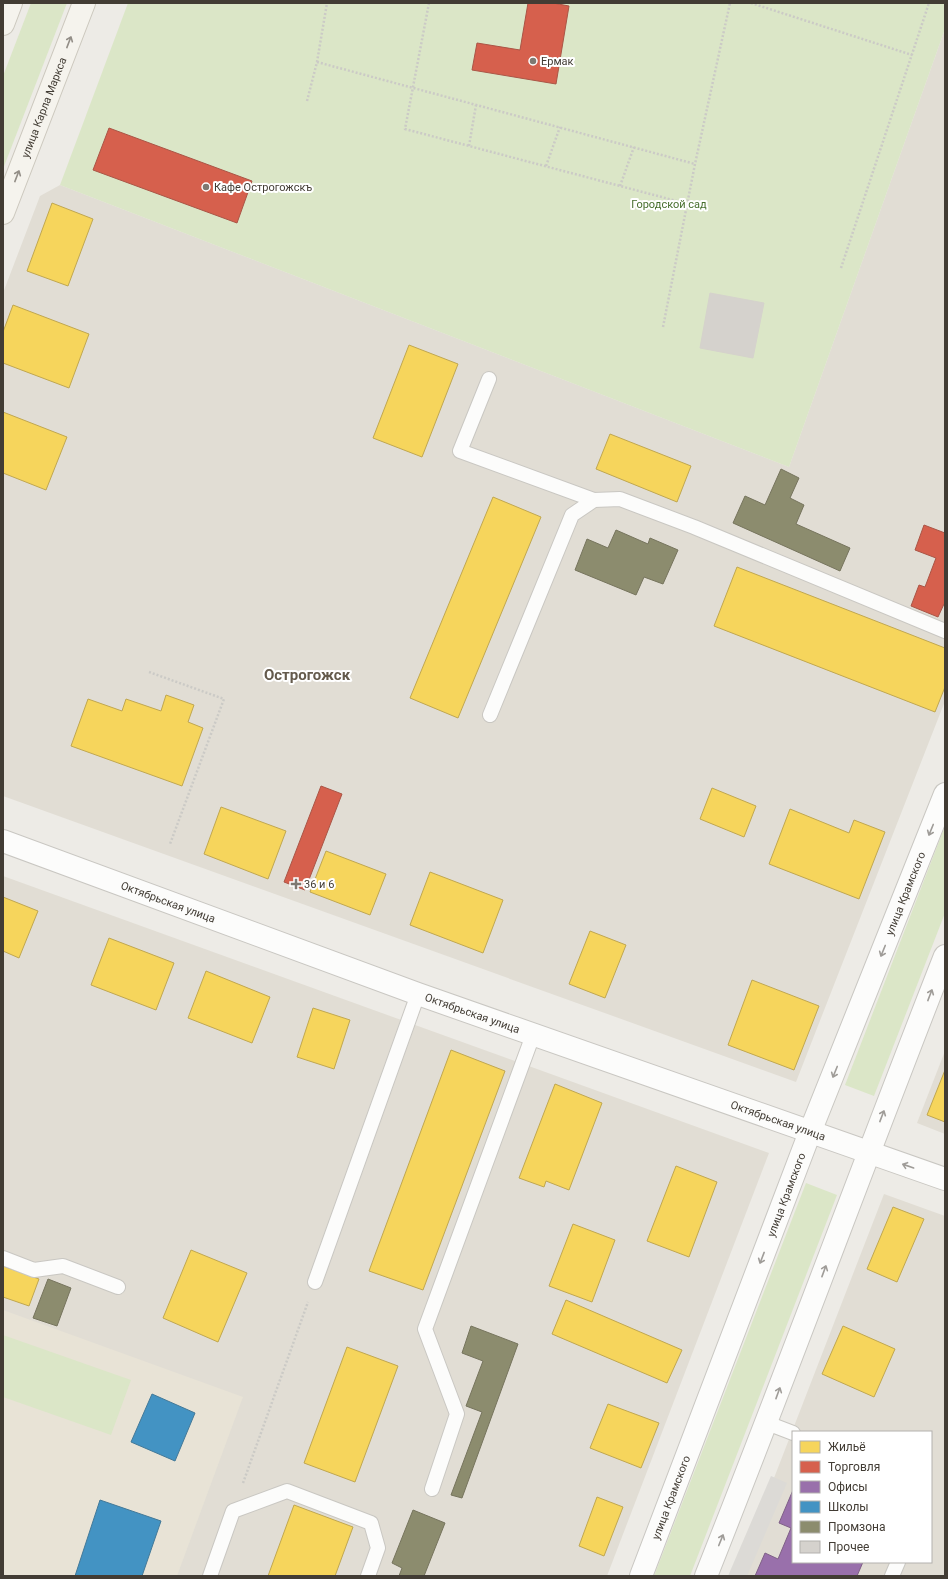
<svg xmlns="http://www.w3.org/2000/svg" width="948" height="1579" viewBox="0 0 948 1579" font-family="Roboto,sans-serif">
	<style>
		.residential { fill: #e1ddd4; fill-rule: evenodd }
		.education { fill: #e8e3d6 }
		.green { fill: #dbe6c7 }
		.parking { fill: #dcdad6 }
		.homes { fill: #f6d55c; stroke: #c0a750 }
		.shops { fill: #d6604d; stroke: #aa5546 }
		.offices { fill: #9970ab; stroke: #7f6087 }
		.schools { fill: #4393c3; stroke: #437998 }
		.industry { fill: #8c8c6e; stroke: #76745d }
		.building { fill: #d5d2cd; stroke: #d5d2cc }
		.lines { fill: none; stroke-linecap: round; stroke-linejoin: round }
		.lane-casing { stroke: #c9c7c2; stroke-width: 16 }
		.street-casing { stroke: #c9c7c2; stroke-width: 24 }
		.secondary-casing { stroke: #ccc8be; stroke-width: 24 }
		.path { stroke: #cbcac6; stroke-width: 2.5; stroke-dasharray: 2 2; stroke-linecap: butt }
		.lane { stroke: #fcfcfb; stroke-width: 14 }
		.street { stroke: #fcfcfb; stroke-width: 22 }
		.secondary { stroke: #f5f3ed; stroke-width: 22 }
		.oneway { stroke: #938e87 }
		.oneway2 { stroke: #9f9c98 }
		.poi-dot { fill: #7e7972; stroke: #fff; stroke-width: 1.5 }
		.labels { text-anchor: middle; stroke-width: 4; stroke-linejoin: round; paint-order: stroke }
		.poi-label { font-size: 11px; fill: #423c34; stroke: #fff; text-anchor: start }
		.street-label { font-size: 11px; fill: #423c34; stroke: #fff }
		.park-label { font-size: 11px; fill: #466e2c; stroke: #fff }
		.district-label { font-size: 15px; font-weight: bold; fill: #645a4c; stroke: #fff }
	</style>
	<rect width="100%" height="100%" fill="#edebe6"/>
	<g class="residential">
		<path d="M945,29v672l-149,381 -793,-286v-503l37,-97 20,-11 729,282z"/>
		<path d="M3,876l766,277 -162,423h-604z"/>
		<path d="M945,1051v83l-28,-11z"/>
		<path d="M884,1194l61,22v360h-209zM793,1432h138v130h-138z"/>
	</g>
	<path class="education" d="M3,1310l240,87 -66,179h-174z"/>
	<g class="green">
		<path d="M31,3h36l-64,166v-93z"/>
		<path d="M128,3h817v26l-156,438 -729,-282z"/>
		<path d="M945,826v87l-71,183 -29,-11z"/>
		<path d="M806,1183l31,12 -147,381h-36z"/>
		<path d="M3,1335l128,45 -20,55 -108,-38z"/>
	</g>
	<path class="parking" d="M771,1476l16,7 -40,93h-19z"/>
	<g class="homes">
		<path d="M52,203l41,16 -25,67 -41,-15z"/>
		<path d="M13,305l76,29 -20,54 -66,-25v-31z"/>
		<path d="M409,345l49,19 -36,93 -49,-19z"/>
		<path d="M3,412l64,25 -21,53 -43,-17z"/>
		<path d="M610,434l81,32 -14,36 -81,-33z"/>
		<path d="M493,497l48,20 -83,201 -48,-20z"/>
		<path d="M737,567l208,81v39l-10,25 -221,-86z"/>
		<path d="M166,695l28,10 -6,17 15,6 -21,58 -111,-40 17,-47 34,12 4,-12 35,12z"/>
		<path d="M712,788l44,18 -12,31 -44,-18z"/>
		<path d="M221,807l65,24 -18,48 -64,-25z"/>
		<path d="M790,809l59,24 5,-13 31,12 -26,67 -90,-35z"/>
		<path d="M326,851l60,23 -16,41 -60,-23z"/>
		<path d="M430,872l73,28 -20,53 -73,-28z"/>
		<path d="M3,897l35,14 -19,47 -16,-7z"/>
		<path d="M590,931l36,14 -21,53 -36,-14z"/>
		<path d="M109,938l65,25 -18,47 -65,-25z"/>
		<path d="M206,971l64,26 -18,46 -64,-25z"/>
		<path d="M752,980l67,26 -25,64 -66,-25z"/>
		<path d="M313,1008l37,12 -16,49 -37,-12z"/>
		<path d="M451,1050l54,21 -82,219 -54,-19z"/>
		<path d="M945,1070v52l-18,-7z"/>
		<path d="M555,1084l47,19 -33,87 -23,-9 -2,6 -25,-9z"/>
		<path d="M676,1166l41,16 -28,75 -42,-16z"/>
		<path d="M893,1207l31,12 -27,63 -30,-13z"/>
		<path d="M573,1224l42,16 -23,62 -43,-16z"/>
		<path d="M191,1250l56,23 -29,69 -55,-24z"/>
		<path d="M3,1266l36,13 -10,27 -26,-9z"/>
		<path d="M566,1300l116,50 -15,33 -115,-49z"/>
		<path d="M843,1326l52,23 -21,48 -52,-23z"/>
		<path d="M347,1347l51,19 -43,116 -51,-19z"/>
		<path d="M608,1404l51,19 -18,45 -51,-20z"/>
		<path d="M597,1497l26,10 -19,49 -25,-10z"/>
		<path d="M294,1505l59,22 -18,49h-67z"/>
	</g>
	<g class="shops">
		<path d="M528,3h25l16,3 -13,78 -84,-14 5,-27 43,7z"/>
		<path d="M109,128l143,53 -15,42 -144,-53z"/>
		<path d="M924,525l21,8v71h-1l-6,13 -27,-11 8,-21 6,2 11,-29 -21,-8z"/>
		<path d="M321,786l21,8 -37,96 -21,-8z"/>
	</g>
	<path class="offices" d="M793,1490v72h70l-6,14h-102l10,-23 13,6 13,-31 -12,-5z"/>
	<g class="schools">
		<path d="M152,1394l43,19 -20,48 -44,-19z"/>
		<path d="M100,1500l61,21 -19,55h-67z"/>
	</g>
	<g class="industry">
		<path d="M781,469l18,9 -9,20 14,7 -8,19 54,24 -10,23 -107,-48 12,-27 20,9z"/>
		<path d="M616,530l32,14 2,-6 28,12 -15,34 -19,-7 -8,18 -61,-25 12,-31 21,9z"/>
		<path d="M48,1279l23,9 -14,38 -24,-8z"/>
		<path d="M471,1326l47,18 -56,154 -11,-3 31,-83 -16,-6 17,-45 -21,-8z"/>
		<path d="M413,1510l32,13 -21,53h-25l3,-8 -10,-5z"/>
	</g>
	<path class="building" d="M710,293l54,10 -11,55 -53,-10z"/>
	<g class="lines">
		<g class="lane-casing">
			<g id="lane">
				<path d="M489,379l-29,72 134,49"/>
				<path d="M490,715l82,-200 22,-15 26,-1 74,28 251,104"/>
				<path d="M3,1258l31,12 29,-4 55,21"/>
				<path d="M315,1282l103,-288"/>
				<path d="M767,1423l26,10"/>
				<path d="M432,1489l25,-75 -32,-85 108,-294"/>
				<path d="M210,1576l23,-65 54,-20 84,32 7,25 -10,28"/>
				<path d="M892,1576l6,-14"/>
			</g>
		</g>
		<g class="street-casing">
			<g id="street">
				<path id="s1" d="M3,841l415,153 527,185"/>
				<path id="s2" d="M641,1576l169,-444 135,-338"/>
				<path d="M706,1576c82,-206 158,-414 239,-620"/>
			</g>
		</g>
		<g class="secondary-casing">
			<g id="secondary">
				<path d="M3,24l8,-21"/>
				<path id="s3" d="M3,213l81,-210"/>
			</g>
		</g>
		<g class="path">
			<path d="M429,3l-24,126 283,75"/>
			<path d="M751,3l161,52"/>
			<path d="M317,62l378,102"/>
			<path d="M307,101l10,-39 10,-59"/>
			<path d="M469,146l7,-41"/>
			<path d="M546,166l14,-39"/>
			<path d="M620,186l14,-39"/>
			<path d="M841,268l88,-265"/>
			<path d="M663,327l32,-163 35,-161"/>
			<path d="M149,672l75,27 -54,145"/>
			<path d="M243,1483l65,-181"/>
		</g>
		<use href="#lane" class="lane"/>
		<use href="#street" class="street"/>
		<use href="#secondary" class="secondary"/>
	</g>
	<defs><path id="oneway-shaft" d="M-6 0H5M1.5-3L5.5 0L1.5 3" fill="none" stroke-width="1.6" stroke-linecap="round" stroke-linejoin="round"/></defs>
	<g class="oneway">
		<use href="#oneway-shaft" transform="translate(69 42) rotate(-69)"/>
		<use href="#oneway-shaft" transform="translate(17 176) rotate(-69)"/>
	</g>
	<g class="oneway2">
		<use href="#oneway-shaft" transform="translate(931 830) rotate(112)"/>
		<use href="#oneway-shaft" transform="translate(883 951) rotate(112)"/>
		<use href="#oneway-shaft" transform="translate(930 995) rotate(-69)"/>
		<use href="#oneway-shaft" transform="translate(835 1072) rotate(112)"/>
		<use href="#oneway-shaft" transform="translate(882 1116) rotate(-69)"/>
		<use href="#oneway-shaft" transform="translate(908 1166) rotate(-161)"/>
		<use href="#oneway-shaft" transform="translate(762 1258) rotate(111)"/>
		<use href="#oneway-shaft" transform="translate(824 1271) rotate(-70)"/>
		<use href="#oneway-shaft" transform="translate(778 1393) rotate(-70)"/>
		<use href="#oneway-shaft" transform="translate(721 1540) rotate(-68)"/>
	</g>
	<g class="poi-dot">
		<circle cx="533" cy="61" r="4"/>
		<circle cx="206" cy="187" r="4"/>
		<path d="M294 878h4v4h4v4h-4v4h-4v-4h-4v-4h4z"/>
	</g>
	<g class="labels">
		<g class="poi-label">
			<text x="541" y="65">Ермак</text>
			<text x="214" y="191">Кафе Острогожскъ</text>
			<text x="304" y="888">36 и 6</text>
		</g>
		<g class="street-label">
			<text dy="4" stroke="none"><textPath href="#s3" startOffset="113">улица Карла Маркса</textPath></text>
			<text dy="4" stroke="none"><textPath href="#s2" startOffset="732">улица Крамского</textPath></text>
			<text dy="4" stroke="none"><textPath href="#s1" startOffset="176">Октябрьская улица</textPath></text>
			<text dy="4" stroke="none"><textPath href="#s1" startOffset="500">Октябрьская улица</textPath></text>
			<text dy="4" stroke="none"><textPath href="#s1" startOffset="824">Октябрьская улица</textPath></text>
			<text dy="4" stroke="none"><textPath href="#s2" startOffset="408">улица Крамского</textPath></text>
			<text dy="4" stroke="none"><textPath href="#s2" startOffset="84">улица Крамского</textPath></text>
		</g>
		<g class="park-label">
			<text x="669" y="208">Городской сад</text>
		</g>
		<g class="district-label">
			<text x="307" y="680">Острогожск</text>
		</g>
	</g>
	<rect width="948" height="1579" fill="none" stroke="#423c34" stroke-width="8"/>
	<rect x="792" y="1431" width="140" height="132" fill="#ffffff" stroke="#b3b1ae"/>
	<rect x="800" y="1441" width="20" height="12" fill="#f6d55c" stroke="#b3b1ae"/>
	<text x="828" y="1451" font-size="12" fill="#423c34">Жильё</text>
	<rect x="800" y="1461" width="20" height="12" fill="#d6604d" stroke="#b3b1ae"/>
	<text x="828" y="1471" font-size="12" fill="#423c34">Торговля</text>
	<rect x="800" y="1481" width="20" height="12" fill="#9970ab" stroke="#b3b1ae"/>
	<text x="828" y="1491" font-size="12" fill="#423c34">Офисы</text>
	<rect x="800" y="1501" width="20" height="12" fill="#4393c3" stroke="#b3b1ae"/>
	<text x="828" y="1511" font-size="12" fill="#423c34">Школы</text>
	<rect x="800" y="1521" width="20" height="12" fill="#8c8c6e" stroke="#b3b1ae"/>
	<text x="828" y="1531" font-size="12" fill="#423c34">Промзона</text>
	<rect x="800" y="1541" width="20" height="12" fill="#d5d2cd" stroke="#b3b1ae"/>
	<text x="828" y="1551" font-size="12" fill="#423c34">Прочее</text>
</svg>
